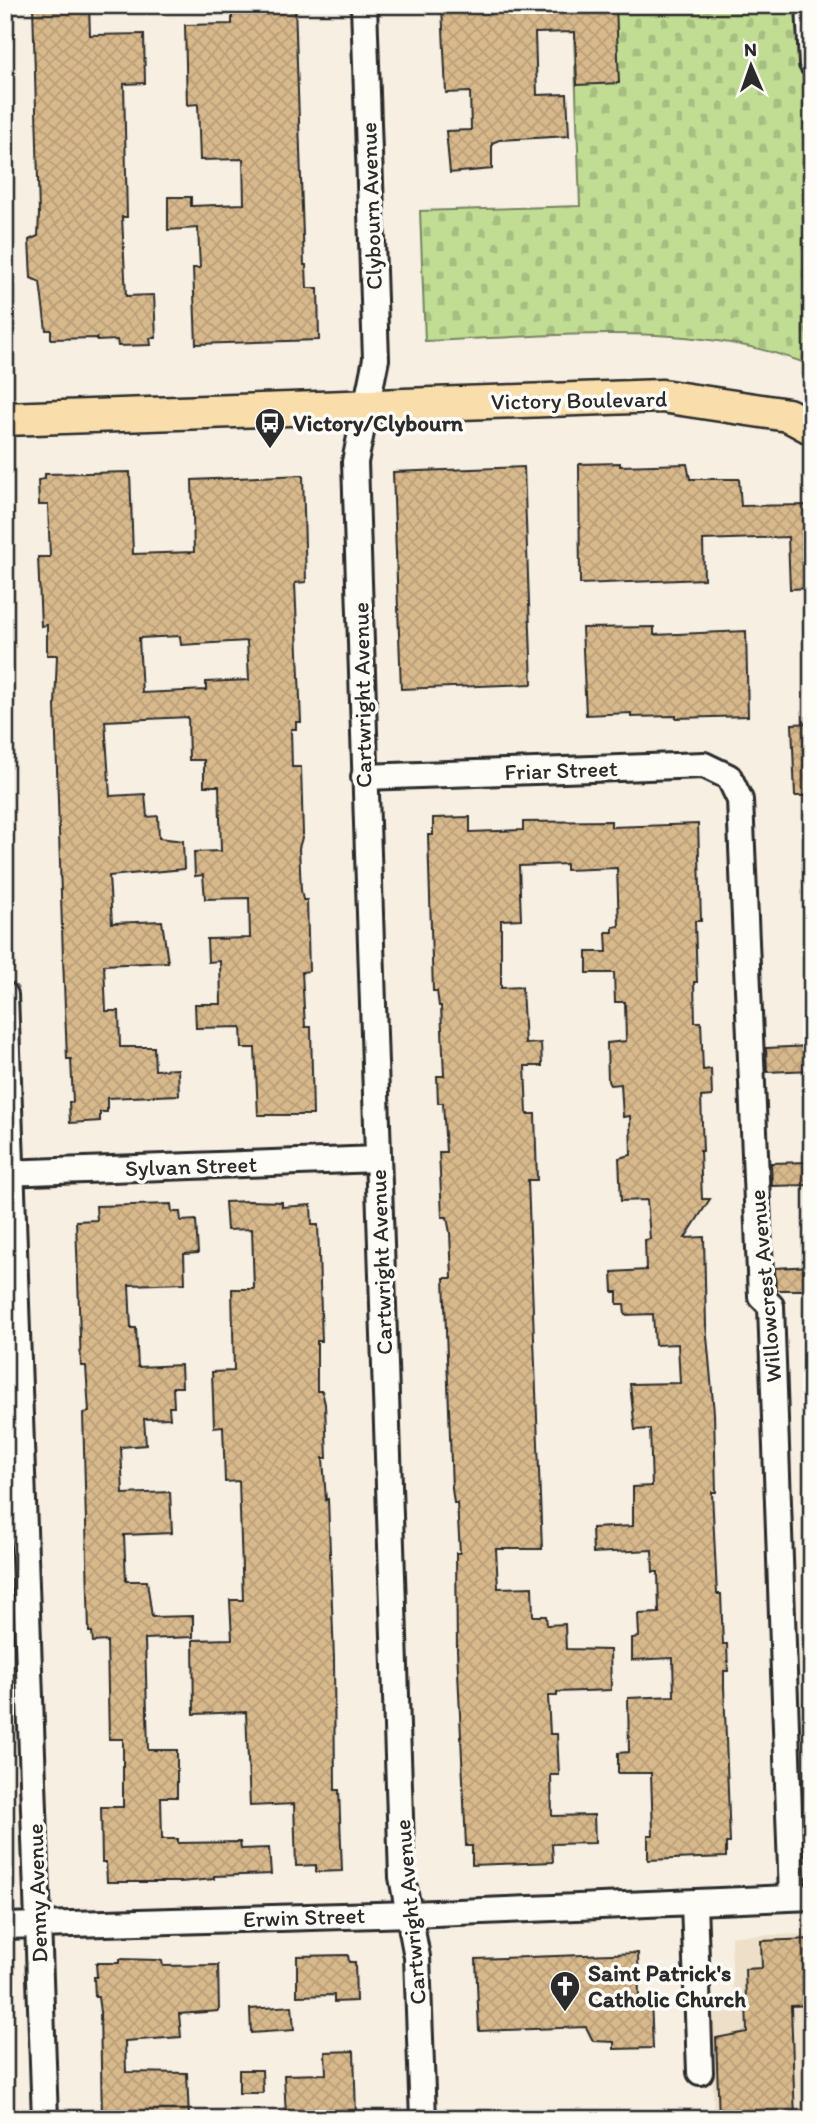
<svg xmlns="http://www.w3.org/2000/svg" width="817" height="2124" viewBox="0 0 817 2124" font-family="Itim,sans-serif">
	<style>
		.built { fill: #eddfc8 }
		.cemetery { fill: url(#cemetery-stones); stroke: #768460; stroke-width: 2 }
		.building { fill: url(#building-cross-hatch); stroke: #2b2b2b; stroke-width: 2; fill-rule: evenodd }
		.lines { fill: none; stroke-linecap: round; stroke-linejoin: round }
		.minor-casing { stroke: #2b2b2b; stroke-width: 30 }
		.major-casing { stroke: #2b2b2b; stroke-width: 37 }
		.minor { stroke: #fdfcf7; stroke-width: 24 }
		.major { stroke: #f9deab; stroke-width: 32 }
		.labels { text-anchor: middle; stroke-width: 7; stroke-linejoin: round; paint-order: stroke }
		.street-label { font-size: 23px; fill: #2b2b2b; stroke: #fdfcf7 }
		.poi-label { font-size: 23px; font-weight: bold; fill: #2b2b2b; stroke: #fdfcf7; text-anchor: start }
	</style>
	<defs>
		<pattern id="cemetery-stones" width="16" height="16" patternUnits="userSpaceOnUse" patternTransform="scale(1.75)"><rect width="16" height="16" fill="#c1dd94"/><path d="M2 7V4a2 2 0 0 1 4 0v3zM10 15v-3a2 2 0 0 1 4 0v3z" fill="#a6be80"/></pattern>
		<pattern id="building-cross-hatch" width="8" height="8" patternUnits="userSpaceOnUse" patternTransform="scale(1.75)"><rect width="8" height="8" fill="#d8b98c"/><path d="M0 0l8 8M0 8l8-8" fill="none" stroke="#ba9f79"/></pattern>
	</defs>
	<rect width="100%" height="100%" fill="#f6efe2"/>
	<filter id="ink" filterUnits="userSpaceOnUse"><feTurbulence type="fractalNoise" baseFrequency=".0143" numOctaves="2"/><feDisplacementMap in="SourceGraphic" scale="14" xChannelSelector="R" yChannelSelector="G"/><feConvolveMatrix kernelMatrix="1 2 1 2 8 2 1 2 1" color-interpolation-filters="sRGB"/></filter>
	<g filter="url(#ink)">
		<path class="built" d="M812,1934v185h-98l-4,-106 24,-1 -3,-76z"/>
		<path class="cemetery" d="M573,5h239v361c-115,-48 -265,-29 -387,-25l-5,-130 160,-5z"/>
		<g class="building">
			<path d="M33,5h56l1,30 54,-1 1,49 -21,1 3,133h-5l4,79 28,-1 2,43h-6l1,7 -33,1 -1,-6 -20,1v-3l-46,1v-9h-5l-6,-48 -9,-4 -2,-38 9,-4 1,-22z"/>
			<path d="M232,5h63l9,260h2l1,23h11l1,52 -123,4 -3,-76h7l-2,-40 -30,2v-33h23v9l53,-2 -1,-45 -43,1 -2,-56 -11,1 -2,-80 47,-1z"/>
			<path d="M465,5h151l3,78 -42,2 -2,-53 -40,1 2,62 30,-1 2,42 -70,4 -7,3v26l-42,4 -4,-42 25,-1 -1,-38 -24,1 -4,-86z"/>
			<path d="M620,463v3l67,-2 3,15h49l2,27 71,-1v83l-22,1 -2,-52 -85,3 1,39 -124,5 -1,-120z"/>
			<path d="M524,467l8,217 -131,5 -8,-217z"/>
			<path d="M130,472l3,82 61,-2 -2,-72 111,-5 3,107 -11,1 6,139h-5v7h-5l1,38h9l2,67 -4,14 2,42 2,10h4l2,71 -7,1 3,55h6l2,88h-55l-3,-67h-13l-1,-21 -45,1 -1,-24h26l-1,-43 -12,1 -1,-23 43,-1 -1,-40 -44,1 -2,-24 -8,1 -1,-24 27,-1 -2,-65h-15v-26h-15l-1,-43 -83,4 5,75 35,-2 2,23 11,-1 1,22 24,3 1,28 -75,7 3,47 50,-2 6,41 -64,3 2,46h13l1,36h34l1,23 23,-1 1,26 -72,3v14h-7v9l-30,2 -1,-21h4l-2,-43h-4l-4,-101 -8,-252 2,-51h-10v-30l-6,1 -3,-69h12l-2,-52h-9l-1,-25 7,-1v-5zM180,636l1,9 66,-4 2,39 -43,2v8l-64,3 -3,-55z"/>
			<path d="M654,627v8l92,-4 2,85 -72,2v-2l-45,1v-4l-45,2 -4,-87z"/>
			<path d="M812,723v73h-17l-3,-72z"/>
			<path d="M470,817v15l53,-2v-8l88,-1v6l87,-3 3,97h-6l2,61h-3l1,40h6l2,48 8,-1 1,27 -11,1 2,54h-3l2,48h8l-25,39 19,-1 2,88 8,88 2,79h-4l5,102h4l2,50h4l1,27h-4v15l6,157h-4v14l-78,3v-25h5l-2,-62h-33v-20l11,-1 -1,-54 46,-2 -1,-38 -41,2v-22l7,-1 -1,-23 21,-1 -1,-41h-5l-1,-22 -59,3 -1,-25 41,-2v-39l19,-1 -2,-57 -15,1 -5,-46 50,-1 -2,-39 -23,1 -2,-31 -28,1 -1,-11h-7v-12h-4l-1,-20 34,-2 -1,-30 5,-1 -3,-39 -26,1 -2,-43 12,-3 -1,-39 -7,1 -2,-33 -11,1 -2,-4 -1,-38 19,-2 -1,-39h-10l-1,-29h-27v-21h20l-1,-20h7v-5l6,-1 -2,-58 -51,2v-6l-47,2 2,53 -20,1v68l21,-1 3,57 16,-1 1,23h-17l2,48h8l2,66h-9l14,369h-46l2,39 34,-1 1,29h13l1,9 18,-1 1,25 44,1 1,40 -54,2v4h-9l2,38h7l2,41h-8l1,41 42,-1 1,28 -43,1 1,18 -81,3v-19h-6l-9,-197 -1,-96h4l-3,-50h-3l-2,-14 -8,-211h8l-2,-45 -3,-16h-5l-3,-65h7l-3,-49h-5l-1,-27h7l-3,-70h-2l-2,-15h-4l-5,-156h5v-17z"/>
			<path d="M812,1046v24l-45,2 -1,-24z"/>
			<path d="M809,1162v23l-37,1 -1,-23z"/>
			<path d="M249,1201l33,1v5l29,-2 1,20h6l4,116h-5v50h5l3,13 2,54h-4l3,42 2,-1 6,160 1,131h4l3,81 -26,1v-7l-20,1 -2,-62 -44,2 -4,-94 -52,2 -1,-74 39,-1 -2,-39h13l-4,-119 -14,1 -2,-56 -9,1 -2,-55 22,-1 -2,-82h22l-2,-60 -25,1 -2,-28z"/>
			<path d="M171,1204l1,8h8l1,9 15,-1 2,33 -14,1 1,29 -56,2 2,43h5l2,39 43,-2 1,22h-9l1,20h-5l1,11 -26,1 2,26 -25,2 2,47 47,-2 2,41 -48,2 2,46h21l5,36 41,-1v21l-48,2 3,111h29v47h-16l1,42h16v4l62,-1 1,7 28,-1 2,26 -57,2v3l-34,3h-73l-1,-20h-4l-1,-55h22v-68h-14l-2,-98 -14,1 -1,-10h-3l-6,-219 6,-1 -3,-46h-5l-5,-145 21,-1 -1,-14z"/>
			<path d="M812,1266v24h-36l-1,-22z"/>
			<path d="M812,1939v66l-21,1 4,113h-76l-3,-81 31,-6 -2,-63 17,-1 -1,-27z"/>
			<path d="M638,1953l1,46h12l2,49 -39,1v-7l-21,-1 -7,-14 -107,4 -3,-72z"/>
			<path d="M348,1955l1,7h6l1,39 -22,1v-7l-37,1v-40z"/>
			<path d="M119,1959l39,1 4,1 1,5 55,-1 1,46 -40,3 2,23 -56,4 1,31 61,1 2,46 -87,-1 -2,-106 -2,-15h-3l-1,-20h3l-1,-14h23z"/>
			<path d="M292,2006l2,24 -43,3 -1,-24z"/>
			<path d="M354,2051l2,64 -70,3 -2,-43 42,-1 -1,-22z"/>
			<path d="M239,2070h23l1,23h-24z"/>
		</g>
		<g class="lines">
			<g class="minor-casing">
				<g id="minor">
					<path d="M364,5l12,354 -21,103 47,1415 15,80 6,162"/>
					<path d="M809,5l3,59"/>
					<path d="M364,777l340,-12 25,12 11,23 21,496 10,10 21,591"/>
					<path d="M5,995l40,1124"/>
					<path d="M5,1173l372,-14"/>
					<path d="M694,1903l6,169"/>
					<path d="M5,1926l406,-12 401,-17"/>
				</g>
			</g>
			<g class="major-casing">
				<path id="major" d="M5,419l657,-23 126,19 24,13"/>
			</g>
			<use href="#minor" class="minor"/>
			<use href="#major" class="major"/>
		</g>
	</g>
	<defs>
		<g id="bus-pin" transform="scale(1.575)"><path d="M0 17L-7.5 6A9.5 9.5 0 1 1 7.5 6Z" fill="#2b2b2b" stroke="#fdfcf7"/><path d="M-5-6H5V4H4V6H2V4H-2V6H-4V4H-5ZM-3.5-4V0h7V-4ZM-3.5 1.2v1.5H-2V1.2ZM2 1.2v1.5H3.5V1.2Z" fill="#fff"/></g>
		<g id="church-pin" transform="scale(1.575)"><path d="M0 17L-7.5 6A9.5 9.5 0 1 1 7.5 6Z" fill="#2b2b2b" stroke="#fdfcf7"/><path d="M-1.2-6h2.4v3.5h3.3v2.4h-3.3V6h-2.4V-.1h-3.3v-2.4h3.3Z" fill="#fff"/></g>
	</defs>
	<g fill-rule="evenodd">
		<use href="#bus-pin" x="270" y="423"/>
		<use href="#church-pin" x="565" y="1986"/>
	</g>
	<g class="labels">
		<g class="street-label">
			<text transform="translate(371 206) rotate(-92)" y="8">Clybourn Avenue</text>
			<text transform="translate(579 400) rotate(-1)" y="8">Victory Boulevard</text>
			<text transform="translate(362 695) rotate(-91)" y="8">Cartwright Avenue</text>
			<text transform="translate(561 770) rotate(-2)" y="8">Friar Street</text>
			<text transform="translate(191 1166) rotate(-2)" y="8">Sylvan Street</text>
			<text transform="translate(381 1262) rotate(-92)" y="8">Cartwright Avenue</text>
			<text transform="translate(765 1286) rotate(-95)" y="8">Willowcrest Avenue</text>
			<text transform="translate(37 1893) rotate(-92)" y="8">Denny Avenue</text>
			<text transform="translate(410 1912) rotate(-95)" y="8">Cartwright Avenue</text>
			<text transform="translate(304 1917) rotate(-2)" y="8">Erwin Street</text>
		</g>
		<g class="poi-label">
			<text x="293" y="431">Victory/Clybourn</text>
			<text x="588" y="1981">Saint Patrick's<tspan x="588" dy="26">Catholic Church</tspan></text>
		</g>
	</g>
	<rect width="817" height="2124" fill="none" stroke="#fdfcf7" stroke-width="28"/>
	<rect x="14" y="14" width="789" height="2096" fill="none" stroke="#2b2b2b" stroke-width="2.5" filter="url(#ink)"/>
	<g transform="translate(751 66) rotate(358)" stroke="#fdfcf7" stroke-width="5" paint-order="stroke">
	<path d="M0-5L12 26L0 18L-12 26Z" fill="#2b2b2b"/>
	<text y="-10" font-size="19" font-weight="bold" text-anchor="middle" fill="#2b2b2b">N</text>
	</g>
</svg>
